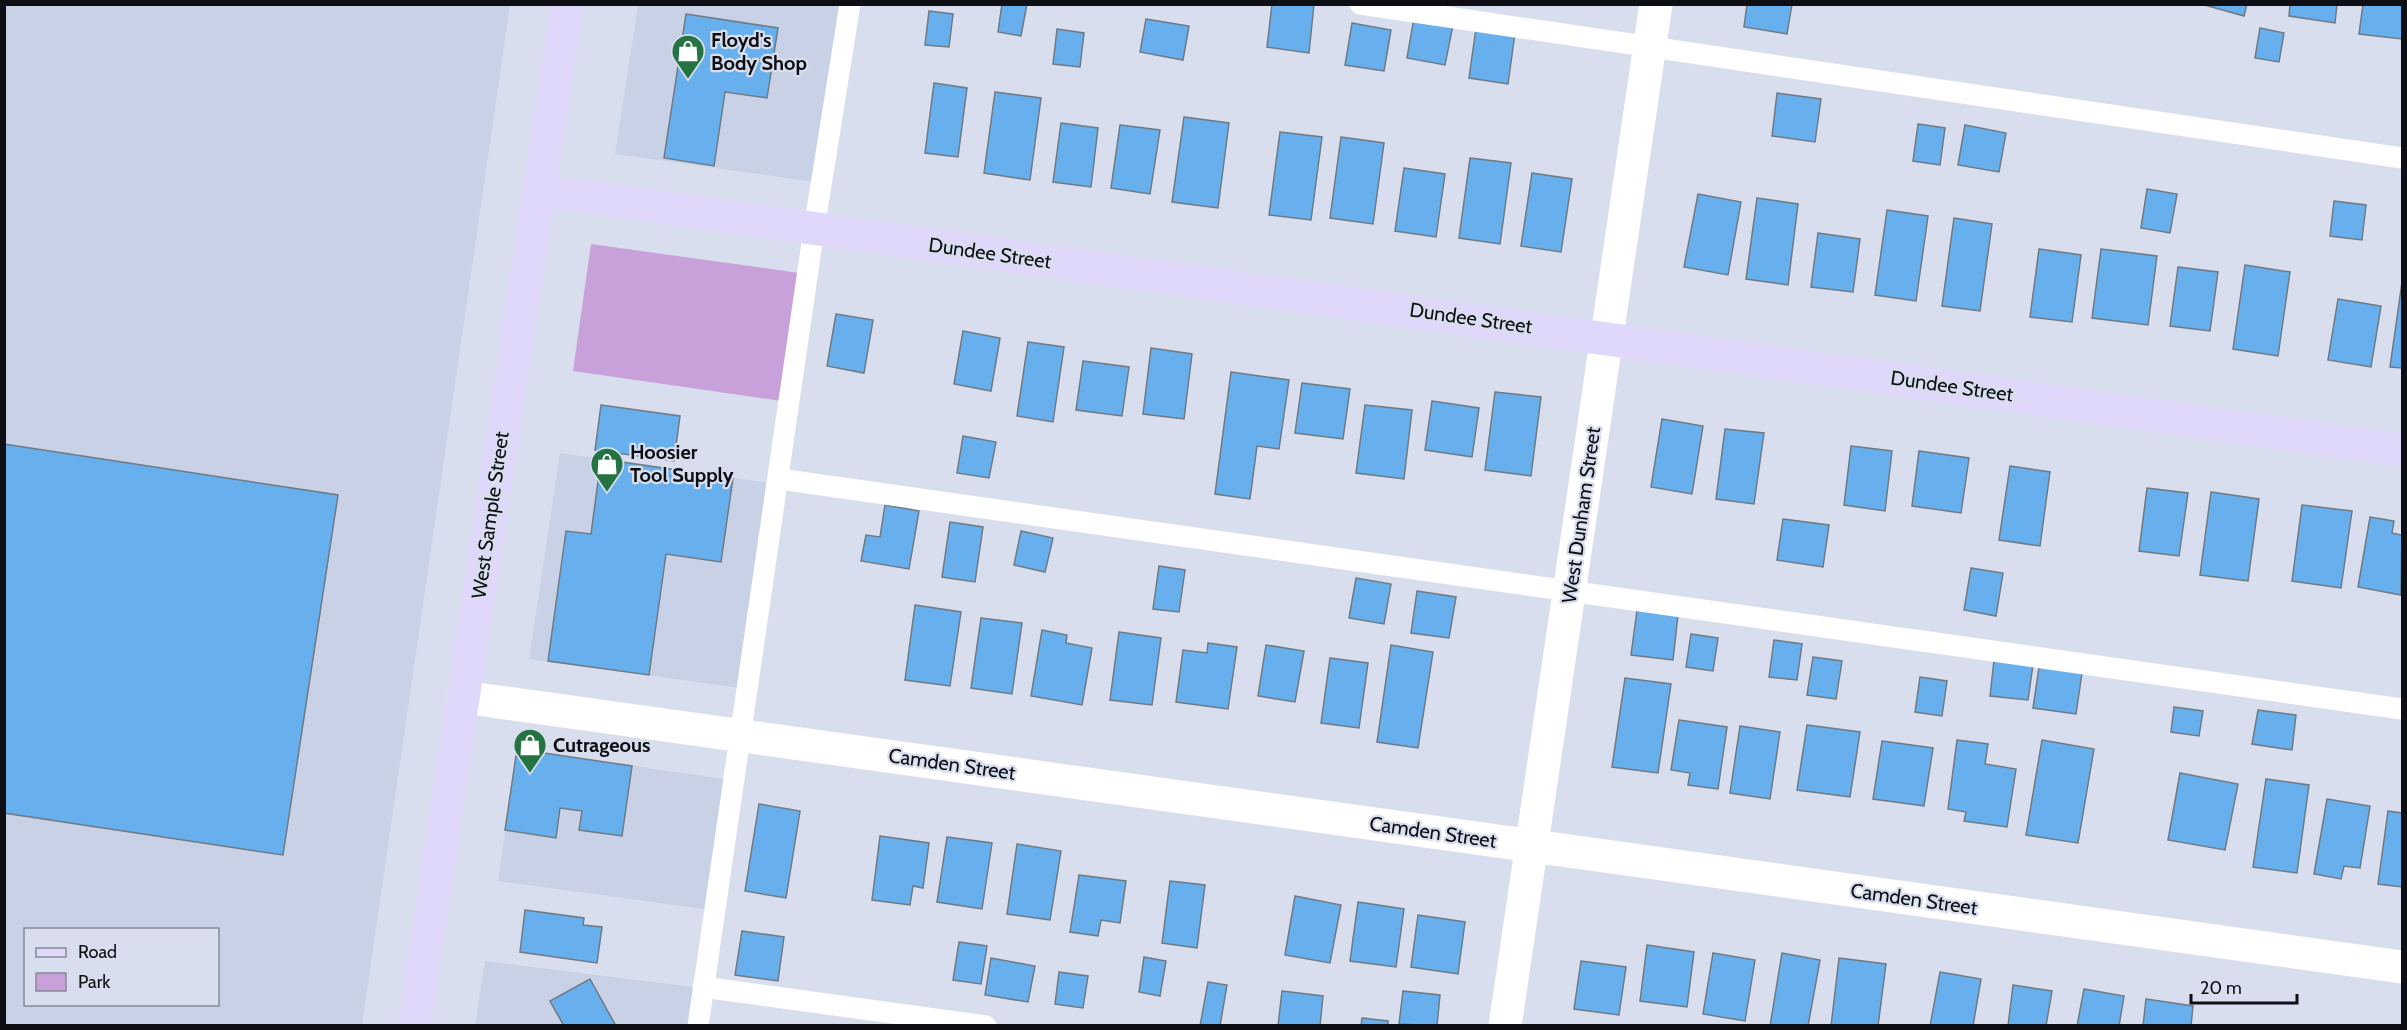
<svg xmlns="http://www.w3.org/2000/svg" width="2407" height="1030" viewBox="0 0 2407 1030" font-family="Cabin,sans-serif">
	<style>
		.built { fill: #c8d1e6; fill-rule: evenodd }
		.green { fill: #c9a1da }
		.building { fill: #68b0ed; stroke: #6e7a84; stroke-width: 1.5 }
		.lines { fill: none; stroke-linecap: round; stroke-linejoin: round }
		.lane { stroke: #fff; stroke-width: 21 }
		.street { stroke: #fff; stroke-width: 33 }
		.secondary { stroke: #e0d8fa; stroke-width: 33 }
		.labels { text-anchor: middle; stroke-width: 4.5; stroke-linejoin: round; paint-order: stroke }
		.poi-label { font-size: 20px; font-weight: bold; fill: #0d0f14; stroke: #d8deed; text-anchor: start }
		.street-label { font-size: 20px; fill: #0d0f14; stroke: #d8deed }
	</style>
	<rect width="100%" height="100%" fill="#d8deed"/>
	<g class="built">
		<path d="M4,5h506l-148,1020h-357zM26,930h192v74h-192z"/>
		<path d="M638,5h202l-25,177 -200,-28z"/>
		<path d="M560,453l210,30 -30,205 -211,-29z"/>
		<path d="M517,749l207,30 -20,130 -206,-28z"/>
		<path d="M485,961l208,26 -5,38 -213,1z"/>
	</g>
	<path class="green" d="M591,244l208,29 -17,128 -209,-30z"/>
	<g class="building">
		<path d="M1002,4h25l-6,32 -23,-4z"/>
		<path d="M1272,4h42l-5,49 -42,-6z"/>
		<path d="M1747,4h45l-5,30 -43,-7z"/>
		<path d="M2201,4h46l-3,12z"/>
		<path d="M2290,4h47l-2,19 -46,-7z"/>
		<path d="M2363,4h39v35l-43,-5z"/>
		<path d="M929,11l24,3 -4,33 -24,-2z"/>
		<path d="M686,14l92,14 -11,70 -42,-6 -11,74 -50,-8z"/>
		<path d="M1414,18l39,7 -8,40 -38,-7z"/>
		<path d="M1146,19l43,7 -6,34 -43,-8z"/>
		<path d="M1352,23l39,7 -7,41 -39,-6z"/>
		<path d="M1476,28l39,5 -7,51 -39,-6z"/>
		<path d="M2260,28l24,5 -5,29 -24,-4z"/>
		<path d="M1057,29l27,4 -4,34 -27,-3z"/>
		<path d="M934,83l33,5 -9,69 -33,-4z"/>
		<path d="M995,92l46,6 -11,82 -46,-7z"/>
		<path d="M1777,93l44,6 -6,43 -43,-6z"/>
		<path d="M1184,117l45,6 -11,85 -46,-6z"/>
		<path d="M1061,123l37,5 -7,59 -38,-5z"/>
		<path d="M1918,124l27,4 -5,37 -27,-4z"/>
		<path d="M1120,125l40,5 -10,64 -39,-6z"/>
		<path d="M1965,125l41,8 -7,39 -41,-7z"/>
		<path d="M1280,132l42,5 -11,83 -42,-5z"/>
		<path d="M1341,137l43,6 -11,81 -43,-6z"/>
		<path d="M1470,158l41,5 -11,81 -41,-6z"/>
		<path d="M1404,168l41,6 -9,63 -41,-6z"/>
		<path d="M1532,173l40,6 -11,73 -40,-6z"/>
		<path d="M2147,189l30,5 -7,39 -29,-5z"/>
		<path d="M1698,194l43,8 -13,73 -44,-8z"/>
		<path d="M1757,198l41,6 -10,81 -42,-6z"/>
		<path d="M2334,201l32,4 -4,35 -32,-4z"/>
		<path d="M1887,210l41,6 -12,85 -41,-6z"/>
		<path d="M1954,218l38,6 -12,87 -38,-5z"/>
		<path d="M1818,233l42,6 -7,53 -42,-5z"/>
		<path d="M2039,249l42,6 -9,67 -42,-5z"/>
		<path d="M2101,249l56,7 -9,69 -56,-7z"/>
		<path d="M2245,265l45,7 -12,84 -45,-7z"/>
		<path d="M2178,267l40,5 -8,59 -40,-5z"/>
		<path d="M2402,282v86l-12,-1z"/>
		<path d="M2338,299l43,7 -10,61 -43,-7z"/>
		<path d="M836,314l37,6 -9,53 -37,-7z"/>
		<path d="M963,331l37,7 -9,53 -37,-7z"/>
		<path d="M1028,342l36,5 -11,75 -36,-6z"/>
		<path d="M1151,348l41,6 -8,65 -41,-5z"/>
		<path d="M1083,361l46,6 -7,49 -46,-6z"/>
		<path d="M1231,372l58,8 -10,69 -22,-3 -7,53 -35,-5z"/>
		<path d="M1302,383l48,6 -7,50 -48,-6z"/>
		<path d="M1495,392l46,5 -10,79 -46,-6z"/>
		<path d="M1432,401l47,7 -7,49 -47,-7z"/>
		<path d="M601,405l79,11 -6,45 -79,-11z"/>
		<path d="M1365,405l47,5 -8,69 -48,-6z"/>
		<path d="M1662,419l41,7 -11,68 -41,-7z"/>
		<path d="M1725,429l39,4 -10,71 -38,-5z"/>
		<path d="M963,436l33,6 -7,36 -32,-5z"/>
		<path d="M4,444l334,51 -55,360 -279,-42z"/>
		<path d="M1851,446l41,5 -7,60 -41,-6z"/>
		<path d="M1919,451l50,7 -8,55 -49,-7z"/>
		<path d="M601,459l132,19 -12,84 -55,-8 -17,121 -101,-14 18,-130 25,3z"/>
		<path d="M2010,466l40,6 -10,74 -41,-6z"/>
		<path d="M2147,488l41,5 -9,63 -40,-5z"/>
		<path d="M2211,492l48,7 -11,82 -48,-6z"/>
		<path d="M885,505l34,6 -10,58 -48,-8 5,-26 14,2z"/>
		<path d="M2302,505l50,6 -11,77 -49,-7z"/>
		<path d="M2370,517l24,4 -2,12 10,2 -1,60 -43,-8z"/>
		<path d="M1783,519l46,6 -6,42 -46,-7z"/>
		<path d="M950,522l33,5 -8,55 -33,-5z"/>
		<path d="M1021,531l32,7 -8,34 -31,-7z"/>
		<path d="M1159,566l26,4 -6,42 -26,-3z"/>
		<path d="M1971,568l32,5 -7,43 -32,-6z"/>
		<path d="M1356,578l35,6 -7,40 -35,-6z"/>
		<path d="M1417,591l39,6 -7,41 -38,-5z"/>
		<path d="M915,605l46,7 -11,74 -45,-6z"/>
		<path d="M1637,610l41,5 -5,45 -42,-5z"/>
		<path d="M981,618l41,5 -10,71 -41,-6z"/>
		<path d="M1042,630l25,5 -1,8 26,5 -10,57 -51,-9z"/>
		<path d="M1119,632l42,6 -9,67 -42,-5z"/>
		<path d="M1691,634l27,4 -5,33 -27,-4z"/>
		<path d="M1774,640l28,4 -5,36 -28,-3z"/>
		<path d="M1208,643l29,4 -9,62 -52,-7 7,-52 24,3z"/>
		<path d="M1266,645l38,6 -9,51 -37,-6z"/>
		<path d="M1391,645l42,7 -15,96 -41,-6z"/>
		<path d="M1813,657l29,4 -6,38 -29,-4z"/>
		<path d="M1330,658l38,5 -9,65 -38,-5z"/>
		<path d="M1994,660l39,5 -5,35 -38,-4z"/>
		<path d="M2039,667l43,6 -6,41 -43,-6z"/>
		<path d="M1920,677l27,4 -5,35 -27,-4z"/>
		<path d="M1625,678l46,6 -13,89 -46,-6z"/>
		<path d="M2174,707l29,4 -4,25 -28,-4z"/>
		<path d="M2258,710l38,5 -4,35 -40,-6z"/>
		<path d="M1679,720l48,7 -9,62 -30,-4 2,-12 -19,-3z"/>
		<path d="M1807,725l53,7 -10,65 -53,-7z"/>
		<path d="M1740,726l40,6 -10,67 -40,-6z"/>
		<path d="M1957,740l31,4 -3,20 31,5 -9,58 -43,-6 2,-9 -18,-3z"/>
		<path d="M2042,740l52,9 -16,94 -52,-8z"/>
		<path d="M1882,741l51,7 -9,58 -51,-7z"/>
		<path d="M517,749l115,17 -10,70 -43,-6 3,-19 -22,-3 -4,30 -51,-8z"/>
		<path d="M2180,773l58,11 -13,66 -57,-10z"/>
		<path d="M2266,779l43,6 -12,88 -44,-6z"/>
		<path d="M2327,799l43,7 -10,62 -16,-2 -3,13 -27,-5z"/>
		<path d="M759,804l41,7 -14,87 -41,-7z"/>
		<path d="M2388,811l14,2v74l-24,-3z"/>
		<path d="M880,836l49,7 -6,45 -10,-2 -3,19 -38,-5z"/>
		<path d="M947,837l45,6 -10,66 -45,-7z"/>
		<path d="M1017,844l44,7 -11,69 -43,-6z"/>
		<path d="M1079,875l47,6 -6,42 -19,-3 -3,16 -28,-4z"/>
		<path d="M1170,881l35,4 -8,63 -35,-5z"/>
		<path d="M1295,896l46,9 -11,58 -45,-8z"/>
		<path d="M1358,902l46,7 -8,58 -46,-6z"/>
		<path d="M525,910l59,8 -1,7 19,2 -5,36 -77,-11z"/>
		<path d="M1418,915l47,7 -7,52 -47,-7z"/>
		<path d="M742,931l42,6 -6,44 -43,-6z"/>
		<path d="M959,942l28,4 -6,38 -28,-4z"/>
		<path d="M1647,945l47,7 -7,55 -47,-6z"/>
		<path d="M1713,953l42,7 -10,61 -42,-7z"/>
		<path d="M1782,953l38,7 -12,66h-38z"/>
		<path d="M1144,957l22,4 -6,35 -21,-4z"/>
		<path d="M991,958l44,8 -7,36 -43,-7z"/>
		<path d="M1839,958l47,6 -8,62h-47z"/>
		<path d="M1581,961l45,6 -7,48 -45,-6z"/>
		<path d="M1059,972l29,4 -5,32 -28,-4z"/>
		<path d="M1940,972l41,7 -8,47h-43z"/>
		<path d="M590,979l26,47h-52l-14,-25z"/>
		<path d="M1208,982l19,3 -7,41h-20z"/>
		<path d="M2013,985l39,6 -6,35h-38z"/>
		<path d="M2084,989l40,7 -5,30h-42z"/>
		<path d="M1282,991l41,5 -3,30h-42z"/>
		<path d="M1403,991l37,4 -3,31 -38,-2z"/>
		<path d="M2146,999l47,7 -2,20h-48z"/>
		<path d="M1362,1018l26,3v5h-27z"/>
	</g>
	<g class="lines">
		<g class="lane">
			<path d="M1360,4l1042,154"/>
			<path d="M779,479l1623,230"/>
			<path d="M703,987l283,39"/>
			<path d="M698,1026l116,-797 36,-225"/>
		</g>
		<g class="street">
			<path d="M463,697l1939,270"/>
			<path d="M1505,1026l151,-1022"/>
		</g>
		<g class="secondary">
			<path d="M539,190l1863,260"/>
			<path d="M414,1026l153,-1022"/>
		</g>
	</g>
	<defs>
		<g id="shop-pin" transform="scale(1.725)"><path d="M0 17L-7.5 6A9.5 9.5 0 1 1 7.5 6Z" fill="#257342" stroke="#d8deed"/><path d="M-5-2.5h2.3a2.7 3.5 0 0 1 5.4 0H5L5.5 6h-11ZM-1.5-2.5h3a1.5 2.3 0 0 0-3 0Z" fill="#fff"/></g>
	</defs>
	<g fill-rule="evenodd">
		<use href="#shop-pin" x="688" y="51"/>
		<use href="#shop-pin" x="607" y="464"/>
		<use href="#shop-pin" x="530" y="745"/>
	</g>
	<g class="labels">
		<g class="poi-label">
			<text x="711" y="47">Floyd's<tspan x="711" dy="23">Body Shop</tspan></text>
			<text x="630" y="459">Hoosier<tspan x="630" dy="23">Tool Supply</tspan></text>
			<text x="553" y="752">Cutrageous</text>
		</g>
		<g class="street-label">
			<text transform="translate(990 253) rotate(8)" y="7">Dundee Street</text>
			<text transform="translate(1471 318) rotate(8)" y="7">Dundee Street</text>
			<text transform="translate(1952 386) rotate(8)" y="7">Dundee Street</text>
			<text transform="translate(490 515) rotate(-82)" y="7">West Sample Street</text>
			<text transform="translate(1581 515) rotate(-82)" y="7">West Dunham Street</text>
			<text transform="translate(952 764) rotate(8)" y="7">Camden Street</text>
			<text transform="translate(1433 832) rotate(8)" y="7">Camden Street</text>
			<text transform="translate(1914 899) rotate(8)" y="7">Camden Street</text>
		</g>
	</g>
	<rect width="2407" height="1030" fill="none" stroke="#0d0f14" stroke-width="12"/>
	<rect x="24" y="928" width="195" height="78" fill="#d8deed" stroke="#878b96" stroke-width="1.5"/>
	<rect x="36" y="948" width="30" height="9" fill="#e0d8fa" stroke="#878b96" stroke-width="1.5"/>
	<text x="78" y="958" font-size="18" fill="#0d0f14">Road</text>
	<rect x="36" y="973" width="30" height="18" fill="#c9a1da" stroke="#878b96" stroke-width="1.5"/>
	<text x="78" y="988" font-size="18" fill="#0d0f14">Park</text>
	<path d="M2191 994v9h106v-9" fill="none" stroke="#0d0f14" stroke-width="3"/>
	<text x="2200" y="994" font-size="18" fill="#0d0f14" stroke="#d8deed" stroke-width="4.5" paint-order="stroke">20 m</text>
</svg>
